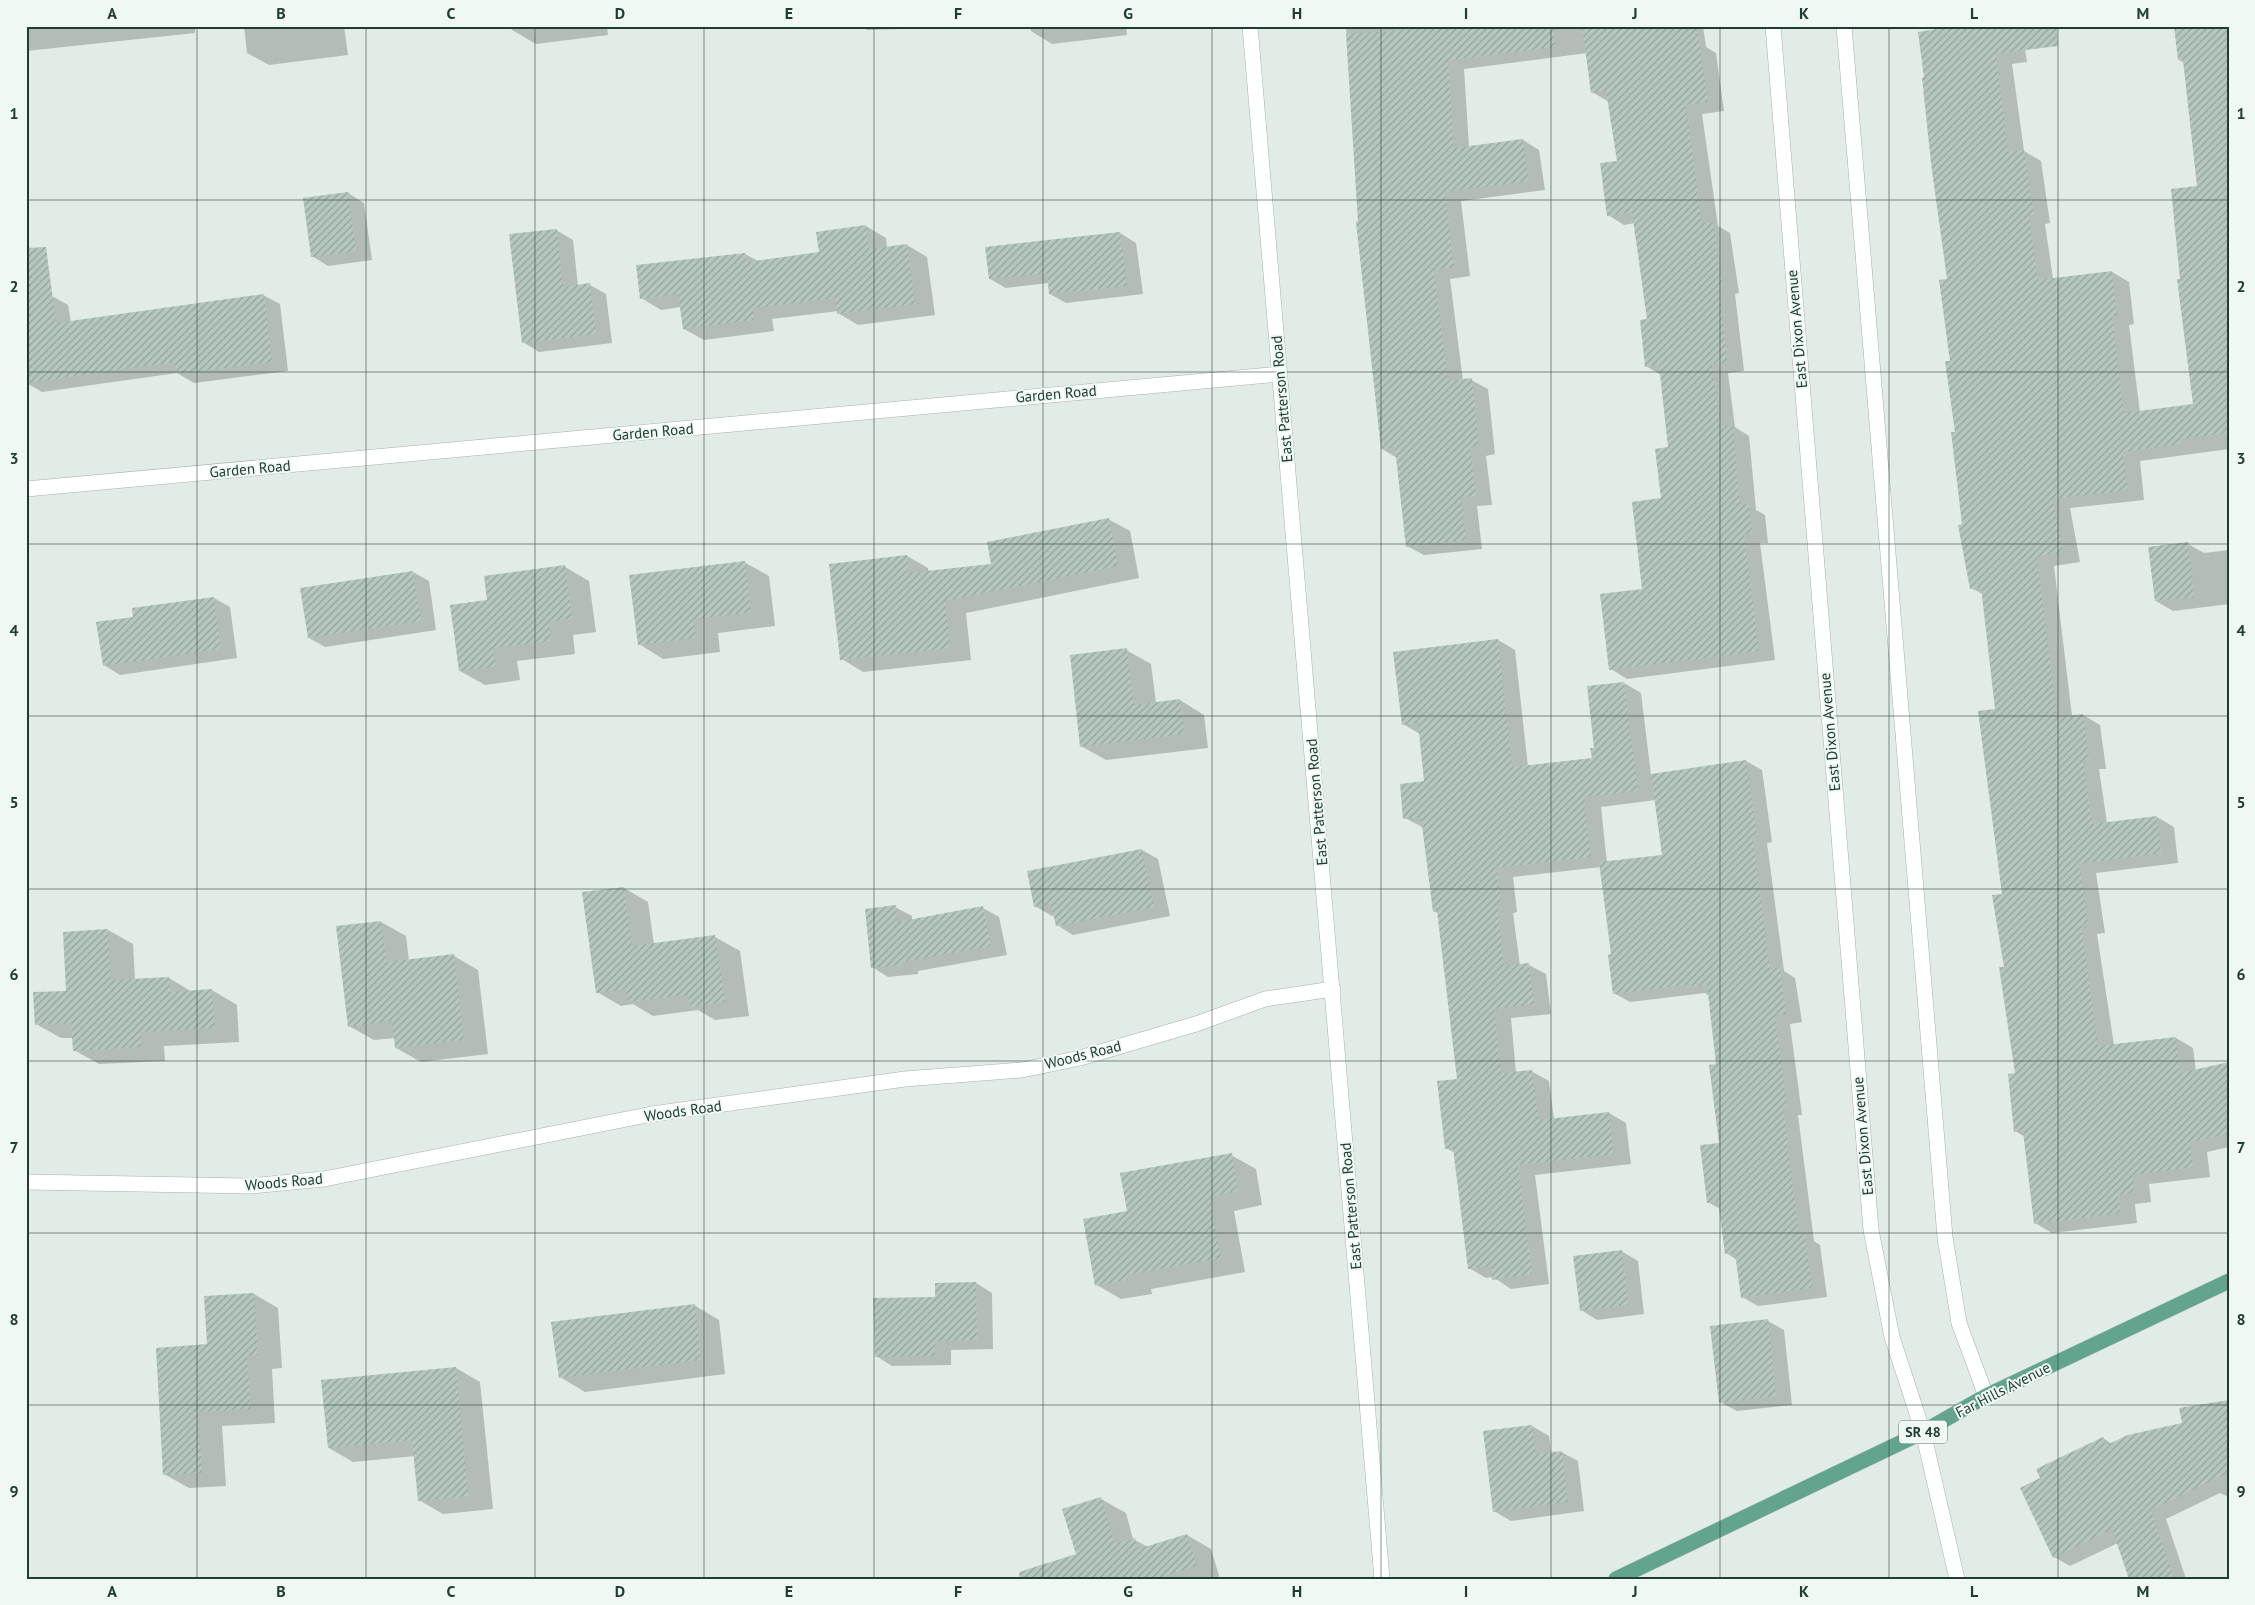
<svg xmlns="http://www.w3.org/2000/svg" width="2255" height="1605" viewBox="0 0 2255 1605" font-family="'PT Sans',sans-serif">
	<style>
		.shadow { fill: #0003; fill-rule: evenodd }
		.building { fill: url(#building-hatch) }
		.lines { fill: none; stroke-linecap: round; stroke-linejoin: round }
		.minor-casing { stroke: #a3b4ac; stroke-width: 16 }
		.secondary-casing { stroke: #9eb8ad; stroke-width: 16 }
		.primary-casing { stroke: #c1c9c6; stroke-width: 16 }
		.minor { stroke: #fff; stroke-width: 15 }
		.secondary { stroke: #fff; stroke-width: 15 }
		.primary { stroke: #62a48d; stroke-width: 15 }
		.grid { fill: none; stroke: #203d33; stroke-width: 1; stroke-opacity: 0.55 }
		.labels { text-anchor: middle; stroke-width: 4; stroke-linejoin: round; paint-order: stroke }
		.shield { fill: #f0f8f4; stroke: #5e756d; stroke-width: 1 }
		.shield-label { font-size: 14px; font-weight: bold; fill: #203d33 }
		.street-label { font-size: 15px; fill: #203d33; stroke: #f0f8f4 }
		.neatline { fill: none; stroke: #203d33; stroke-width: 2 }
		.grid-label { font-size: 16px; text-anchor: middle; font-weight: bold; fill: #203d33 }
	</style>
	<defs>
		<pattern id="building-hatch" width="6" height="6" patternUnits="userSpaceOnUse" patternTransform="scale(1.25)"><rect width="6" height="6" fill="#b5c7be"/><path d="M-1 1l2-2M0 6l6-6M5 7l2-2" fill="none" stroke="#93a39b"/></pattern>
	</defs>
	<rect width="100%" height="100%" fill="#e0ece5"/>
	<g class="shadow">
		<path d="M26,26h169v7l-169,18z"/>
		<path d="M244,26h100l4,29 -79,10 -22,-12z"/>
		<path d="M511,26h96l1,9 -72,9 -24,-14z"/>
		<path d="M860,26h42v3l-35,1z"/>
		<path d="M1030,26h96l1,9 -75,9 -21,-13z"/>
		<path d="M1346,26h357l3,21 10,6 8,58 -22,3 16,112 12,7 9,60 -4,1 9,77 -16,2 7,54 14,9 7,74 9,5 3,28h-8l15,117 -148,19 -16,-10 32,-78 19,-92 7,-51 -8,-73 -15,-9 2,-46 -13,-97 -11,2 -16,-10 10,-53 -9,-60 -17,-10 -5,-39 -123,16 5,78 54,-7 16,10 6,40 -84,11 9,75 -20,3 13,102 8,-1 17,9 7,65 -9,2 6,49 -15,1 5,43 -58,6 -17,-9 -10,-88 -15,-9 -23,-226z"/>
		<path d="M2022,26l5,36 -15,2 12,87 17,10 9,62 -5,1 8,55 59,-7 17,10 5,42 -5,1 11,88 54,-7 -12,-126 16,-93 -14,-124 -5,-3 50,-34v423l-89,12 4,39 -74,8 10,54 -26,4 18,150 11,-1 17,10 6,44h-7l8,54 50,-6 17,10 4,36 -82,10 9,60 -8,1 17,111 62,-7 17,10 3,23 33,-7v83l-22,5 3,25 -61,7 2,18 -16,2 2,19 -85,10 -17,-10 -10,-86 -10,-6 1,-57 -11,-106 -9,-258 -12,-115 -13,-7 -8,-63 -12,-163 -2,-82 -30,-247z"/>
		<path d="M348,193l16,10 8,57 -44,6 -16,-10z"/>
		<path d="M866,226l20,12 1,10 20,-3 20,12 8,58 -77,10 -20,-12v-2l-66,8 2,12 -70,9 -20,-11 -3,-22 -20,3 -20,-12 104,-44 13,7 62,-8z"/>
		<path d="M556,230l17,10 5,46 12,-1 16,9 6,49 -73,9 -16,-10z"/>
		<path d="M1120,233l16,10 7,51 -77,9 -16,-9 -1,-11 -43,5 -16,-9z"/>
		<path d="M263,295l17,9 8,67 -94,12 -17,-10 -135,19 -16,-9 26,-87 16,9 3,17z"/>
		<path d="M1108,519l22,12 9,47 -173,35 5,47 -108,12 -21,-13 65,-103 21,12v4l65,-7z"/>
		<path d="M2188,544l16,9 25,-3v54l-56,7 -17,-10z"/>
		<path d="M744,562l25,14 6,50 -57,7 2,19 -57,7 -24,-15z"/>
		<path d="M565,567l24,14 7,51 -23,3 2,19 -58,7 3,19 -35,5 -25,-14 29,-70z"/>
		<path d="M413,572l16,9 7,49 -111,17 -16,-9z"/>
		<path d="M214,598l16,9 7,51 -117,17 -16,-10 30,-47z"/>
		<path d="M1498,640l17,10 13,117 65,-8 2,-10 29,-66 17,10 10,82 95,-14 16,9 10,72 -5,1 17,128 11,7 7,44 -12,2 12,91h-4l16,126 6,4 7,52 -69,9 -16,-9 -5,-37 -11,-7 -6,-44 -12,-7 12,-58 -2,-79 -9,-69 -4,-3 -75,9 -16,-9 -2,-37 -11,-89 -88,10 4,35 -4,1 7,53 9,-1 17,9 5,40 -40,4 5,55 15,-2 18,10 5,38 55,-6 17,10 5,41 -96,11 14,109 -38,5 -18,-12 -7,1 -17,-10 -14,-115 -9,-5 12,-68 -20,-167 -4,-2 -10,-83 -19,-10 20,-35 -5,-49 -17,-10zM1656,800l8,56 -57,7 -6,-56z"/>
		<path d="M1126,650l25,14 5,39 24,-3 24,15 4,33 -102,12 -25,-14z"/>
		<path d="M1142,850l16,9 12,57 -97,19 -16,-10 -2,-10 -3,1 -17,-10z"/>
		<path d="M624,888l24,14 6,43 61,-8 25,14 9,65 -34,4 -17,-10 -45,6 -20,-12 -12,2 -24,-14z"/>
		<path d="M895,907l17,9v5l71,-13 16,9 8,38 -89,16v3l-30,3 -16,-10z"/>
		<path d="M381,922l25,14 3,25 45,-5 24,14 10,84 -67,8 -25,-14 -1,-10 -21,2 -25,-14z"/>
		<path d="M108,930l25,14 2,36 34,-2 23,14 20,-2 25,15 2,37 -75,4 1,15 -66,3 -25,-14 -1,-12h-12l-25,-14 31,-32 -2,-59z"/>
		<path d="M1231,1155l25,14 6,36 -28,6 11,61 -94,17 1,5 -31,5 -24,-14 31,-73z"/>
		<path d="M1621,1251l17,10 6,53 -47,6 -16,-10z"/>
		<path d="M976,1283l16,10 1,56 -42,1v15l-59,1 -16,-10 61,-58z"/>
		<path d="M254,1294l24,14 4,60 -10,1 3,54 -53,3 4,60 -37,2 -25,-14 44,-129z"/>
		<path d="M694,1305l25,15 6,54 -140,18 -25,-15z"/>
		<path d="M1768,1321l16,9 8,75 -55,6 -17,-9z"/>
		<path d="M456,1368l24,14 13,127 -50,5 -24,-14 -4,-44 -62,6 -24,-14z"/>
		<path d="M2229,1401v96l-9,-4 -54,26 20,60h-56l-12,-36 -48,23 -16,-9 -12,-78 61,-41 9,6 72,-20z"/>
		<path d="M1532,1426l17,10 2,17 10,-1 17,9 6,50 -73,10 -17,-10z"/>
		<path d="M1101,1499l25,14 7,26 15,8 39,-12 24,14 9,30h-153z"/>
	</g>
	<g class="building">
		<path d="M1464,26h89l2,21 -107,13 6,88 69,-9 6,42 -84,11 9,75 -20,3 14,111 24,-3 7,67 -9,2 6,49 -15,1 5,43 -60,7 -11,-99 -14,1 -25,-227 2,-1 -12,-187z"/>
		<path d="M1582,26h115l11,76 -22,3 16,118 11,-1 9,62 -3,1 8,77 -15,2 8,62 13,-1 7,80 9,-1 3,30h-8l15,117 -150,19 -9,-76 42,-5 -10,-87 29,-4 -6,-49 13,-2 -9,-82 -14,2 -5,-47 7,-1 -15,-107 -25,4 -7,-53 17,-2 -11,-70 -15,2z"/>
		<path d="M1936,26h121l1,20 -62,8 12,98 16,-2 10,64 -5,1 9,65 74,-9 5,44 -5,1 12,97 69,-9 -16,-125h3l-9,-90 26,-3 -14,-126h-5l-4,-34h55v407l-49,6 1,5 -58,8 5,38 -75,9 10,53 -26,5 20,160 26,-3 6,45 -6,1 9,64 65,-8 4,37 -82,11 9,59 -7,1 17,122 78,-9 4,36 49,-11v72l-39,8 3,25 -61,8 3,18 -17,2 3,18 -87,11 -11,-93 -9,1 -6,-58 7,-1 -16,-106h5l-12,-72 10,-1 -24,-183 17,-2 -14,-122 -11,2 -12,-64 4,-1 -11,-92h4l-10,-71h5l-11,-81 8,-1 -16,-116 -9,-85 2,-1 -6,-45 18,-3z"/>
		<path d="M348,192l8,59 -45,6 -8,-59z"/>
		<path d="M866,225l3,24 38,-5 8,60 -78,10 -2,-16 -82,10 1,12 -71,9 -5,-35 -38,5 -4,-34 109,-12 2,9 72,-10 -3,-20z"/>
		<path d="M557,229l6,58 27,-4 6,51 -74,9 -13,-109z"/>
		<path d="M1120,232l7,54 -78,8 -2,-21 -58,6 -4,-32z"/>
		<path d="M46,247l10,76 208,-29 8,68 -95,12 -2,-12 -149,21v-135z"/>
		<path d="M1109,518l9,48 -173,35 5,47 -110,12 -11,-96 78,-9 1,18 83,-9 -4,-22z"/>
		<path d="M2188,542l6,55 -39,4 -7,-54z"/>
		<path d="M745,561l6,51 -57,7 2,19 -58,7 -9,-70z"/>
		<path d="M565,565l7,53 -23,4 2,19 -58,7 3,19 -37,4 -9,-66 37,-5 -3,-24z"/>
		<path d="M413,571l8,50 -113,17 -8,-50z"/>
		<path d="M214,597l7,52 -118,17 -7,-44 37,-5 -1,-9z"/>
		<path d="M1498,639l14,128 80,-9 -2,-10h4l-7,-62 37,-4 14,109 -54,6 7,60 -95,11 5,35h-4l7,63 25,-3 5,41 -40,5 7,64 31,-3 7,50 70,-8 5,42 -96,11 14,109 -40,6 -1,-14 -23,3 -15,-121 -8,1 -8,-68 20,-2 -20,-168 -4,1 -12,-95 -18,2 -3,-35 24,-3 -6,-58 -16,2 -9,-73z"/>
		<path d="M1127,648l7,57 46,-6 4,35 -104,13 -10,-92z"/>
		<path d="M1746,760l11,74 -5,1 18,134 10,-2 6,47 -11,1 12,91 -4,1 16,128 6,-1 7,54 -71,10 -6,-45 -10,1 -7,-53 -11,2 -7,-58 19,-2 -10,-78 7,-1 -9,-79 -15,2v-3l-79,10 -5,-39 3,-1 -12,-92 63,-7 -11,-81z"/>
		<path d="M1142,849l12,58 -98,19 -5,-22 -17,3 -7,-36z"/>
		<path d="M624,887l8,59 83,-11 10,67 -35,5 -2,-12 -60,7 -3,-13 -29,4 -14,-101z"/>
		<path d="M896,905l1,17 86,-16 8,40 -89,16v3l-31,3 -6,-59z"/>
		<path d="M381,921l6,41 67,-8 10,86 -69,8 -3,-27 -44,6 -12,-101z"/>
		<path d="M108,929l3,51 58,-3 1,15 42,-3 3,39 -75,4 1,15 -68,4 -2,-28 -36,2 -2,-33 33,-1 -3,-59z"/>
		<path d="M1232,1153l6,38 -28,6 11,61 -94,17 1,5 -33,6 -12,-67 44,-8 -7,-38z"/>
		<path d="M1622,1250l6,55 -48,6 -7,-55z"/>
		<path d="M976,1282l1,58 -42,1v15l-60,1 -2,-59 62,-1v-14z"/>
		<path d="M254,1293l4,62 -11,1 4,53 -53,3 4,61 -39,2 -7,-127 51,-4 -3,-48z"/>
		<path d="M695,1304l6,56 -142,18 -8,-56z"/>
		<path d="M1768,1319l8,77 -57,7 -9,-77z"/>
		<path d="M456,1367l12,129 -50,5 -6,-61 -84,8 -7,-68z"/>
		<path d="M2229,1400v72l-78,38 23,69h-45l-17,-50 -59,29 -33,-70 20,-10 -4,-9 67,-32 4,8 21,-10 54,-12 -3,-15z"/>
		<path d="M1532,1425l4,29 26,-3 6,51 -75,10 -10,-81z"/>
		<path d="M1101,1497l14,46 20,-5 3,11 49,-15 10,32 -42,13h-135l-1,-7 57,-18 -14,-45z"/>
	</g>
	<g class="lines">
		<g class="minor-casing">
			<g id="minor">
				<path d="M1773,26l98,1204 21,107 31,95 34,147"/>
				<path d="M1844,26l101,1211 14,86 27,73"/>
				<path d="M26,489l1254,-115"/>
				<path d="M26,1182l224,4 74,-7 328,-65 253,-35 117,-9 58,-12 116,-34 69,-25 68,-10"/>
			</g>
		</g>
		<g class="secondary-casing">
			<path id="secondary" d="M1250,26l132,1553"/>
		</g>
		<g class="primary-casing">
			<path id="primary" d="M1616,1579l307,-147 63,-36 243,-115"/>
		</g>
		<use href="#minor" class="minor"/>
		<use href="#secondary" class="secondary"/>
		<use href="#primary" class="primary"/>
	</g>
	<path class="grid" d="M197,26v1553M366,26v1553M535,26v1553M704,26v1553M874,26v1553M1043,26v1553M1212,26v1553M1381,26v1553M1551,26v1553M1720,26v1553M1889,26v1553M2058,26v1553M26,200h2203M26,372h2203M26,544h2203M26,716h2203M26,889h2203M26,1061h2203M26,1233h2203M26,1405h2203"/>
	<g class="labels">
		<rect class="shield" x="1899" y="1420.5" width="48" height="23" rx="4"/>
		<g class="shield-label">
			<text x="1923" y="1437">SR 48</text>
		</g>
		<g class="street-label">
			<text transform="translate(1797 329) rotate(-95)" y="5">East Dixon Avenue</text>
			<text transform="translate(1056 394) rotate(-5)" y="5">Garden Road</text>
			<text transform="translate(1282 399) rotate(-95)" y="5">East Patterson Road</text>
			<text transform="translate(653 432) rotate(-5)" y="5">Garden Road</text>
			<text transform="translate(250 469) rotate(-5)" y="5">Garden Road</text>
			<text transform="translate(1830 732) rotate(-95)" y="5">East Dixon Avenue</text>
			<text transform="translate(1317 802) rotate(-95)" y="5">East Patterson Road</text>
			<text transform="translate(1083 1055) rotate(-14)" y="5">Woods Road</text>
			<text transform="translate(683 1111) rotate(-8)" y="5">Woods Road</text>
			<text transform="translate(1863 1136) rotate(-95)" y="5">East Dixon Avenue</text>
			<text transform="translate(284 1182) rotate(-5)" y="5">Woods Road</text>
			<text transform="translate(1351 1206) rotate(-95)" y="5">East Patterson Road</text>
			<text transform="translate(2003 1390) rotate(-27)" y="5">Far Hills Avenue</text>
		</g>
	</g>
	<rect width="2255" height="1605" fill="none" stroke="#f0f8f4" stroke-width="55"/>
	<rect x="28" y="28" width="2200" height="1550" class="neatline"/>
	<g class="grid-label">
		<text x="112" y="19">A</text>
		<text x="281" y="19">B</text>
		<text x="451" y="19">C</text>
		<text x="620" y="19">D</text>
		<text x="789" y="19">E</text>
		<text x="958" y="19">F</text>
		<text x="1128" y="19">G</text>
		<text x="1297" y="19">H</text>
		<text x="1466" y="19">I</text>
		<text x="1635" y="19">J</text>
		<text x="1804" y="19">K</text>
		<text x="1974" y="19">L</text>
		<text x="2143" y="19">M</text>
		<text x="14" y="119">1</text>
		<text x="2241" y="119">1</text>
		<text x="14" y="292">2</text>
		<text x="2241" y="292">2</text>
		<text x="14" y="464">3</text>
		<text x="2241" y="464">3</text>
		<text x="14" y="636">4</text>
		<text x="2241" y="636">4</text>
		<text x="14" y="808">5</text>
		<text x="2241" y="808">5</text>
		<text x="14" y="980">6</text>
		<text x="2241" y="980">6</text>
		<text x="14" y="1153">7</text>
		<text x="2241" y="1153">7</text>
		<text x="14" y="1325">8</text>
		<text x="2241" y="1325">8</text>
		<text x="14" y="1497">9</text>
		<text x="2241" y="1497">9</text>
		<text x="112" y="1597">A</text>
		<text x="281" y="1597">B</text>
		<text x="451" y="1597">C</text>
		<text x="620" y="1597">D</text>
		<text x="789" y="1597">E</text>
		<text x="958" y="1597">F</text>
		<text x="1128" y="1597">G</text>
		<text x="1297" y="1597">H</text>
		<text x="1466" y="1597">I</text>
		<text x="1635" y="1597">J</text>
		<text x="1804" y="1597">K</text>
		<text x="1974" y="1597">L</text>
		<text x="2143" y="1597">M</text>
	</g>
</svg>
